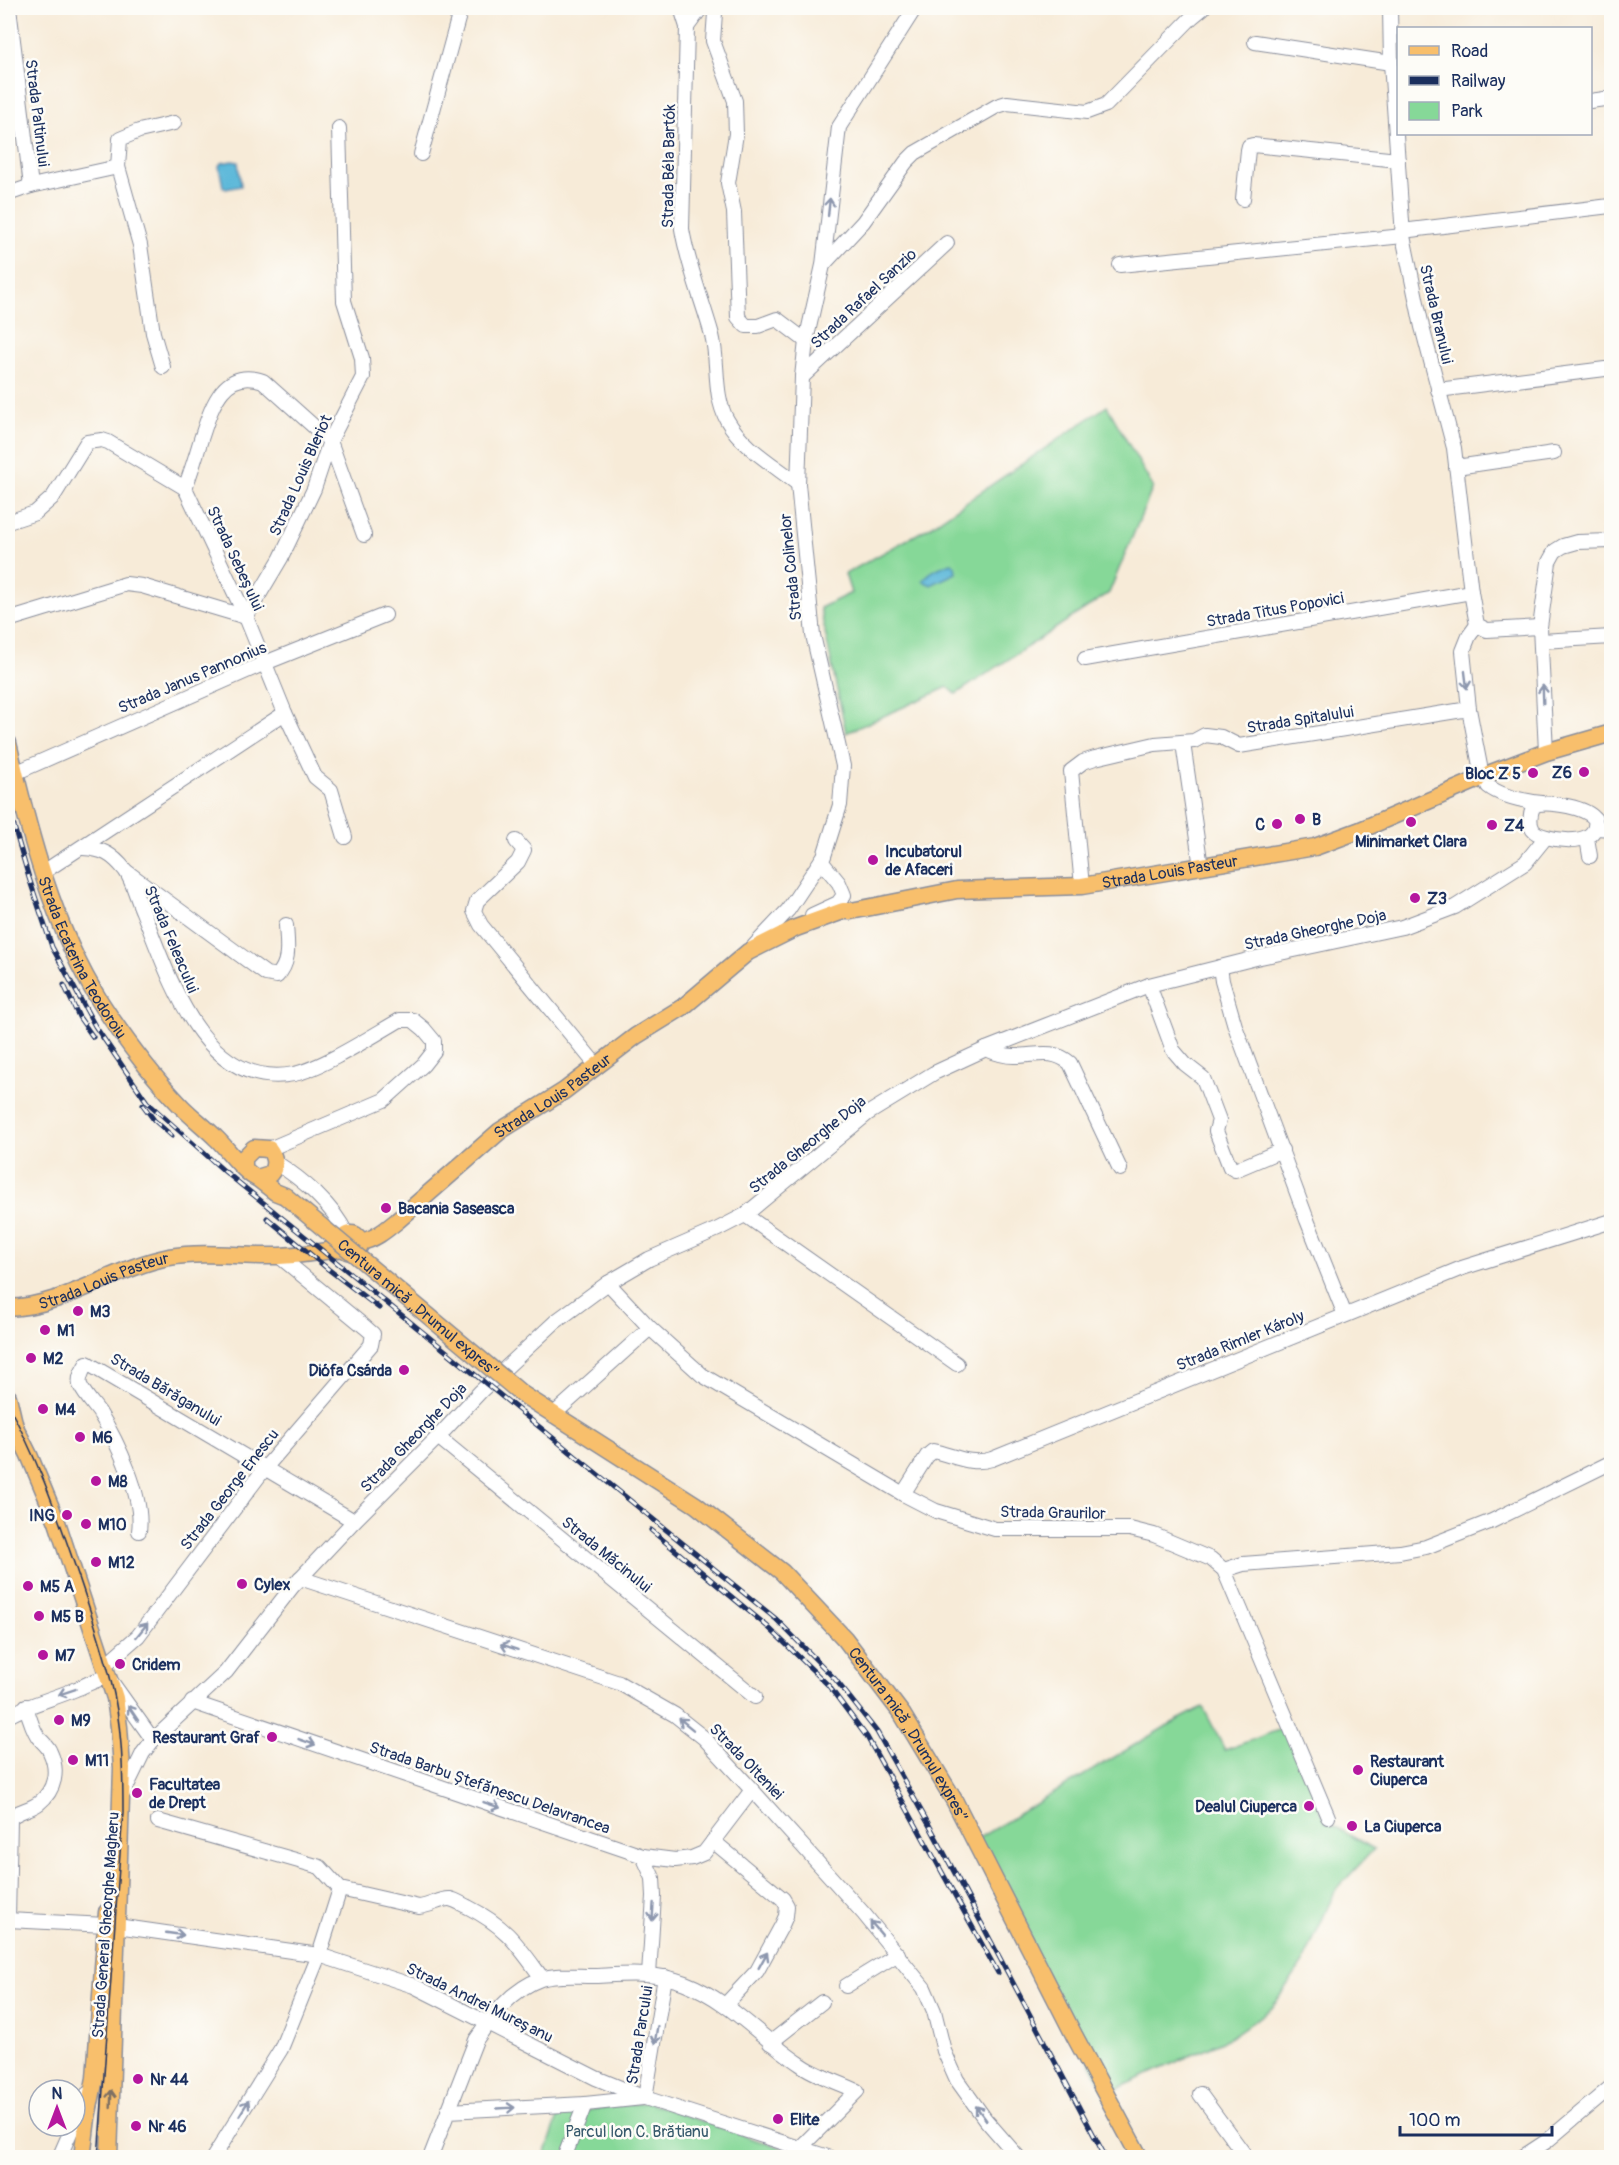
<svg xmlns="http://www.w3.org/2000/svg" width="1619" height="2165" viewBox="0 0 1619 2165" font-family="Pangolin,sans-serif">
	<style>
		.green { fill: #86d898; stroke: #50847b; stroke-width: 1.5 }
		.water { fill: #5bb8d9; stroke: #3b749c; stroke-width: 1.5 }
		.lines { fill: none; stroke-linecap: round; stroke-linejoin: round }
		.minor-casing { stroke: #898d9b; stroke-width: 16 }
		.major-casing { stroke: #898d9b; stroke-width: 19 }
		.minor { stroke: #fff; stroke-width: 14 }
		.major { stroke: #f8bf6c; stroke-width: 16 }
		.tram { stroke: #1b2f5e; stroke-width: 1.5 }
		.rail-casing { stroke: #1b2f5e; stroke-width: 5 }
		.rail { stroke: #fdfcf7; stroke-width: 3; stroke-dasharray: 9; stroke-linecap: butt }
		.major-bridge-casing { stroke: #898d9b; stroke-width: 19; stroke-linecap: butt }
		.major-bridge { stroke: #f8bf6c; stroke-width: 16 }
		.oneway { stroke: #8d97ae }
		.oneway2 { stroke: #7e7064 }
		.poi-dot { fill: #b5179e; stroke: #fdfcf7; stroke-width: 2 }
		.labels { text-anchor: middle; stroke-width: 5; stroke-linejoin: round; paint-order: stroke }
		.street-label { font-size: 16px; fill: #1b2f5e; stroke: #fdfcf7 }
		.poi-label { font-size: 16px; font-weight: bold; fill: #1b2f5e; stroke: #fdfcf7; text-anchor: start }
		.park-label { font-size: 16px; fill: #36596c; stroke: #fdfcf7 }
	</style>
	<rect width="100%" height="100%" fill="#fdfcf7"/>
	<filter id="ink" filterUnits="userSpaceOnUse"><feTurbulence type="fractalNoise" baseFrequency=".0167" numOctaves="2"/><feDisplacementMap in="SourceGraphic" scale="12" xChannelSelector="R" yChannelSelector="G"/><feConvolveMatrix kernelMatrix="1 2 1 2 8 2 1 2 1" color-interpolation-filters="sRGB"/></filter>
	<filter id="wash" filterUnits="userSpaceOnUse"><feTurbulence type="fractalNoise" baseFrequency=".008" numOctaves="4" result="noise"/><feDisplacementMap in="SourceGraphic" scale="24" xChannelSelector="R" yChannelSelector="G"/><feGaussianBlur stdDeviation="1.35" result="paint"/><feColorMatrix in="noise" values="0 0 0 0 0 0 0 0 0 0 0 0 0 0 0 0 0 1.4 0 .05"/><feComposite in="paint" operator="in"/></filter>
	<g filter="url(#wash)">
		<rect width="100%" height="100%" fill="#f7ebd8"/>
		<g class="green">
			<path d="M1107,406l46,81 -44,106 -153,101 -8,-7 -102,46 -26,-125 31,-15 -6,-19 83,-46z"/>
			<path d="M1203,1707l22,43 64,-24 36,95 49,28 -39,42 -32,72 -31,45 -43,30 -123,56 -131,-254 195,-116z"/>
			<path d="M647,2102l159,55 -262,1 15,-44z"/>
		</g>
		<g class="water">
			<path d="M232,161l6,1 3,24 -15,3 -3,-2 -4,-21 2,-3z"/>
			<path d="M952,563l3,3 1,7 -25,12 -8,-4c5,-9 19,-15 29,-18z"/>
		</g>
	</g>
	<g filter="url(#ink)">
		<g class="lines">
			<g class="minor-casing">
				<g id="minor">
					<path d="M9,8l22,178"/>
					<path d="M681,8l6,19 -5,202c6,37 20,70 30,106 7,27 1,60 15,85 15,27 47,45 71,64"/>
					<path d="M1390,8l1,55 12,173 19,91 32,121 17,144 6,33 10,5 53,-3"/>
					<path d="M715,13l-2,28 22,60 1,33 -8,49 6,29 4,105 8,9h12l19,-7 29,22"/>
					<path d="M687,27l14,-19"/>
					<path d="M1255,42l136,21"/>
					<path d="M1590,101l22,-3"/>
					<path d="M421,154l40,-146"/>
					<path d="M118,167l22,78 13,88 10,34"/>
					<path d="M8,194l23,-8 87,-19 2,-28 19,-8 35,-8"/>
					<path d="M1243,199l5,-49 1,-4 4,-1 145,15"/>
					<path d="M1402,231l208,-25"/>
					<path d="M823,265l40,-43 43,-60 9,-9 82,-47 10,-3 80,9 19,-7 86,-88 11,-9"/>
					<path d="M1120,265l283,-29"/>
					<path d="M802,377l145,-134"/>
					<path d="M1438,390l167,-21"/>
					<path d="M1456,467l98,-14"/>
					<path d="M185,488l61,129 39,96 30,64 16,13 14,47"/>
					<path d="M8,522l27,-9 18,-16 34,-55 15,-2 6,2 77,46c6,-16 11,-32 16,-49 10,-30 21,-72 62,-58l67,60 34,94"/>
					<path d="M8,620l118,-36 16,2 104,31 35,-59 33,-69 16,-48 33,-64 -1,-19 -18,-57 -5,-173"/>
					<path d="M1477,625l-8,11 -6,15 6,58 12,62"/>
					<path d="M1541,641l71,-4"/>
					<path d="M1085,659l386,-67"/>
					<path d="M1183,743l18,124"/>
					<path d="M1546,752l-6,-125 9,-65 6,-11 8,-5 14,-4 35,-1"/>
					<path d="M15,773l250,-110 120,-48"/>
					<path d="M1488,786c14,11 36,15 54,17"/>
					<path d="M1538,804c14,-2 48,3 57,15 6,32 -55,21 -62,11 -4,-6 -3,-16 0,-23z"/>
					<path d="M1596,828l16,1"/>
					<path d="M1587,838l3,18"/>
					<path d="M516,841l8,9 -6,12 -41,39 -3,10 7,14 116,141"/>
					<path d="M83,848c20,1 29,6 42,22 8,11 12,29 18,42 26,64 60,179 151,162 29,-6 78,-38 106,-54h13l11,9 10,12v10l-11,14 -39,35 -115,49"/>
					<path d="M127,872l139,102 11,2c14,-14 10,-33 9,-51"/>
					<path d="M42,873l243,-160"/>
					<path d="M1082,886l-11,-115 12,-9 12,-4 60,-14 39,-3 11,-6 16,2 18,9 230,-37"/>
					<path d="M812,915l26,-12 6,-8 -5,-12 -18,-22"/>
					<path d="M754,946l34,-36 36,-54 16,-51 3,-39 -30,-131 -15,-151 4,-107 4,-36 17,-76 16,-138 76,-119"/>
					<path d="M1220,967l2,14 13,45 72,194 38,95"/>
					<path d="M1149,985l24,65 12,14 18,14 16,42 -3,11 14,36 5,3 47,-20"/>
					<path d="M986,1049c9,4 18,7 28,7 23,0 37,-8 56,7l50,106"/>
					<path d="M275,1162c27,17 58,43 72,73"/>
					<path d="M745,1215l212,149"/>
					<path d="M608,1283l42,45 52,47 201,119 33,17 59,18h135l24,6 57,24 13,11 104,247"/>
					<path d="M553,1415l97,-87"/>
					<path d="M438,1437l317,260"/>
					<path d="M903,1494l24,-38 6,-5c20,4 37,15 59,8l470,-191 150,-47"/>
					<path d="M139,1531c5,-34 -22,-90 -40,-119 -6,-8 -15,-18 -19,-27 -2,-8 3,-15 7,-22l267,158"/>
					<path d="M1224,1570l19,-6 157,-12 26,-5 66,-26 120,-59"/>
					<path d="M300,1578l319,105 56,32 29,23 48,52 112,124 60,74 10,23 10,40 13,29 28,39 34,39"/>
					<path d="M107,1673l-1,-9 32,-28 127,-168 106,-123 2,-11 -8,-7 -86,-71"/>
					<path d="M192,1702l451,154 32,4 17,-2 12,-5 48,-63"/>
					<path d="M26,1706c3,11 6,22 12,31 4,5 10,9 12,15 9,19 5,38 -11,51 -9,7 -20,7 -29,15l-2,102 98,5"/>
					<path d="M8,1716c22,-12 45,-17 68,-27 11,-4 19,-10 32,-12l45,63 -10,13 -21,43"/>
					<path d="M153,1740l73,-68 66,-85 62,-66 84,-84 43,-46 74,-69 53,-39 41,-24 69,-30 27,-14 122,-101 67,-41 52,-24 163,-64 107,-27 146,-31 53,-20 70,-44 21,-26"/>
					<path d="M158,1821l162,46 20,22 79,18c11,-1 23,-9 31,-8 6,1 13,6 18,8 39,20 49,37 74,71"/>
					<path d="M713,1841l70,58 4,7 -1,10 -4,9 -25,46 -32,34"/>
					<path d="M643,1856l10,22 1,18 -5,79"/>
					<path d="M117,1926l202,29 95,31 182,92 49,20 186,60"/>
					<path d="M846,1986l52,-32"/>
					<path d="M770,2043l52,-41"/>
					<path d="M1200,2094l47,64"/>
					<path d="M645,2098l20,-121"/>
					<path d="M448,2111l137,-7 58,-6"/>
					<path d="M75,2121l12,-27"/>
					<path d="M59,2158l14,-32"/>
					<path d="M213,2158l68,-109 38,-94 21,-66"/>
					<path d="M430,2158l46,-118c16,-24 36,-51 65,-61 15,-5 34,-3 50,-3 31,-1 64,-5 94,7 44,17 76,55 115,81 16,12 39,18 57,27l-56,56"/>
					<path d="M564,2158l21,-54"/>
					<path d="M1521,2158l26,-17 65,-55"/>
				</g>
			</g>
			<g class="major-casing">
				<g id="major">
					<path id="s1" d="M8,743c20,86 45,185 93,260 24,37 51,73 81,104 11,11 23,20 34,31 10,9 30,37 41,40l13,-4c7,-8 5,-17 -1,-25l-15,-1 -10,10v9"/>
					<path d="M1491,773l55,-21 66,-19"/>
					<path d="M257,1178l18,14 10,4"/>
					<circle cx="351" cy="1243" r="9"/>
					<path id="s2" d="M360,1242c14,-2 26,-12 37,-21l103,-90 64,-40 72,-55 47,-29 65,-55 48,-24 47,-17h8l106,-21 125,-4 233,-39 43,-16 119,-51"/>
					<path id="s3" d="M8,1308c58,-2 105,-40 161,-51 37,-6 73,0 110,-1 22,-1 43,-4 64,-8"/>
					<path id="s4" d="M522,1394l174,111 86,67 63,67 57,75 52,86 120,235 66,123"/>
					<path d="M8,1397l7,30"/>
					<path d="M8,1419l7,8 14,28 28,67 58,176 4,29 3,41 -13,390"/>
					<path d="M82,2158l5,-40 8,-40 12,-166"/>
				</g>
			</g>
			<use href="#minor" class="minor"/>
			<use href="#major" class="major"/>
			<path class="tram" d="M8,1405c28,51 46,100 65,155 14,40 28,80 38,121 11,43 12,87 12,131l-25,346"/>
			<g class="rail-casing">
				<g id="rail">
					<path d="M8,806l21,72 23,69 43,79 52,76 76,68 553,449 59,60 42,53 56,100 173,326"/>
					<path d="M64,985l15,32 14,20"/>
					<path d="M143,1105l11,15 18,16"/>
					<path d="M267,1218l61,51 51,39"/>
					<path d="M651,1530l117,97 60,58 39,52 131,236"/>
				</g>
			</g>
			<use href="#rail" class="rail"/>
			<g class="major-bridge-casing">
				<g id="major-bridge">
					<path id="s5" d="M285,1196l237,198"/>
				</g>
			</g>
			<use href="#major-bridge" class="major-bridge"/>
		</g>
		<defs><path id="oneway-shaft" d="M-6 0H5M1.5-3L5.5 0L1.5 3" fill="none" stroke-width="1.6" stroke-linecap="round" stroke-linejoin="round" transform="scale(1.5)"/></defs>
		<g class="oneway">
			<use href="#oneway-shaft" transform="translate(829 207) rotate(-84)"/>
			<use href="#oneway-shaft" transform="translate(1466 680) rotate(83)"/>
			<use href="#oneway-shaft" transform="translate(1543 694) rotate(-92)"/>
			<use href="#oneway-shaft" transform="translate(142 1630) rotate(-51)"/>
			<use href="#oneway-shaft" transform="translate(509 1647) rotate(-162)"/>
			<use href="#oneway-shaft" transform="translate(67 1692) rotate(161)"/>
			<use href="#oneway-shaft" transform="translate(133 1713) rotate(-124)"/>
			<use href="#oneway-shaft" transform="translate(686 1724) rotate(-141)"/>
			<use href="#oneway-shaft" transform="translate(307 1742) rotate(19)"/>
			<use href="#oneway-shaft" transform="translate(492 1805) rotate(19)"/>
			<use href="#oneway-shaft" transform="translate(653 1912) rotate(94)"/>
			<use href="#oneway-shaft" transform="translate(876 1928) rotate(-130)"/>
			<use href="#oneway-shaft" transform="translate(175 1934) rotate(8)"/>
			<use href="#oneway-shaft" transform="translate(763 1960) rotate(-61)"/>
			<use href="#oneway-shaft" transform="translate(656 2035) rotate(99)"/>
			<use href="#oneway-shaft" transform="translate(244 2108) rotate(-58)"/>
			<use href="#oneway-shaft" transform="translate(506 2108) rotate(-3)"/>
			<use href="#oneway-shaft" transform="translate(981 2113) rotate(-127)"/>
		</g>
		<use class="oneway2" href="#oneway-shaft" transform="translate(111 2099) rotate(-88)"/>
	</g>
	<g class="poi-dot">
		<circle cx="1584" cy="772" r="6"/>
		<circle cx="1533" cy="773" r="6"/>
		<circle cx="1300" cy="819" r="6"/>
		<circle cx="1411" cy="822" r="6"/>
		<circle cx="1277" cy="824" r="6"/>
		<circle cx="1492" cy="825" r="6"/>
		<circle cx="873" cy="860" r="6"/>
		<circle cx="1415" cy="898" r="6"/>
		<circle cx="386" cy="1208" r="6"/>
		<circle cx="78" cy="1311" r="6"/>
		<circle cx="45" cy="1330" r="6"/>
		<circle cx="31" cy="1358" r="6"/>
		<circle cx="404" cy="1370" r="6"/>
		<circle cx="43" cy="1409" r="6"/>
		<circle cx="80" cy="1437" r="6"/>
		<circle cx="96" cy="1481" r="6"/>
		<circle cx="67" cy="1515" r="6"/>
		<circle cx="86" cy="1524" r="6"/>
		<circle cx="96" cy="1562" r="6"/>
		<circle cx="242" cy="1584" r="6"/>
		<circle cx="28" cy="1586" r="6"/>
		<circle cx="39" cy="1616" r="6"/>
		<circle cx="43" cy="1655" r="6"/>
		<circle cx="120" cy="1664" r="6"/>
		<circle cx="59" cy="1720" r="6"/>
		<circle cx="272" cy="1737" r="6"/>
		<circle cx="73" cy="1760" r="6"/>
		<circle cx="1358" cy="1770" r="6"/>
		<circle cx="137" cy="1793" r="6"/>
		<circle cx="1309" cy="1806" r="6"/>
		<circle cx="1352" cy="1826" r="6"/>
		<circle cx="138" cy="2079" r="6"/>
		<circle cx="778" cy="2119" r="6"/>
		<circle cx="136" cy="2126" r="6"/>
	</g>
	<g class="labels">
		<g class="street-label">
			<text transform="translate(38 113) rotate(83)" y="6">Strada Paltinului</text>
			<text transform="translate(668 166) rotate(-89)" y="6">Strada Béla Bartók</text>
			<text transform="translate(863 298) rotate(-43)" y="6">Strada Rafael Sanzio</text>
			<text transform="translate(1437 314) rotate(77)" y="6">Strada Branului</text>
			<text transform="translate(300 475) rotate(-66)" y="6">Strada Louis Bleriot</text>
			<text transform="translate(236 558) rotate(65)" y="6">Strada Sebeșului</text>
			<text transform="translate(790 567) rotate(-96)" y="6">Strada Colinelor</text>
			<text transform="translate(1275 609) rotate(-10)" y="6">Strada Titus Popovici</text>
			<text transform="translate(192 677) rotate(-23)" y="6">Strada Janus Pannonius</text>
			<text transform="translate(1300 719) rotate(-9)" y="6">Strada Spitalului</text>
			<text dy="6" stroke="none"><textPath href="#s2" startOffset="920">Strada Louis Pasteur</textPath></text>
			<text transform="translate(1315 929) rotate(-12)" y="6">Strada Gheorghe Doja</text>
			<text transform="translate(172 939) rotate(67)" y="6">Strada Feleacului</text>
			<text dy="6" stroke="none"><textPath href="#s1" startOffset="228">Strada Ecaterina Teodoroiu</textPath></text>
			<text dy="6" stroke="none"><textPath href="#s2" startOffset="243">Strada Louis Pasteur</textPath></text>
			<text transform="translate(807 1144) rotate(-39)" y="6">Strada Gheorghe Doja</text>
			<text dy="6" stroke="none"><textPath href="#s3" startOffset="100">Strada Louis Pasteur</textPath></text>
			<text dy="6" stroke="none"><textPath href="#s5" startOffset="174">Centura mică „Drumul expres”</textPath></text>
			<text transform="translate(1240 1340) rotate(-22)" y="6">Strada Rimler Károly</text>
			<text transform="translate(166 1389) rotate(31)" y="6">Strada Bărăganului</text>
			<text transform="translate(413 1437) rotate(-46)" y="6">Strada Gheorghe Doja</text>
			<text transform="translate(229 1489) rotate(-52)" y="6">Strada George Enescu</text>
			<text transform="translate(1053 1512) rotate(1)" y="6">Strada Graurilor</text>
			<text transform="translate(607 1554) rotate(39)" y="6">Strada Măcinului</text>
			<text dy="6" stroke="none"><textPath href="#s4" startOffset="522">Centura mică „Drumul expres”</textPath></text>
			<text transform="translate(747 1761) rotate(46)" y="6">Strada Olteniei</text>
			<text transform="translate(490 1787) rotate(19)" y="6">Strada Barbu Ștefănescu Delavrancea</text>
			<text transform="translate(105 1925) rotate(-86)" y="6">Strada General Gheorghe Magheru</text>
			<text transform="translate(480 2002) rotate(26)" y="6">Strada Andrei Mureșanu</text>
			<text transform="translate(639 2035) rotate(-81)" y="6">Strada Parcului</text>
		</g>
		<g class="poi-label">
			<text x="1572" y="778" text-anchor="end">Z6</text>
			<text x="1521" y="779" text-anchor="end">Bloc Z 5</text>
			<text x="1312" y="825">B</text>
			<text x="1265" y="830" text-anchor="end">C</text>
			<text x="1504" y="831">Z4</text>
			<text x="1411" y="847" text-anchor="middle">Minimarket Clara</text>
			<text x="885" y="857">Incubatorul<tspan x="885" dy="18">de Afaceri</tspan></text>
			<text x="1427" y="904">Z3</text>
			<text x="398" y="1214">Bacania Saseasca</text>
			<text x="90" y="1317">M3</text>
			<text x="57" y="1336">M1</text>
			<text x="43" y="1364">M2</text>
			<text x="392" y="1376" text-anchor="end">Diófa Csárda</text>
			<text x="55" y="1415">M4</text>
			<text x="92" y="1443">M6</text>
			<text x="108" y="1487">M8</text>
			<text x="55" y="1521" text-anchor="end">ING</text>
			<text x="98" y="1530">M10</text>
			<text x="108" y="1568">M12</text>
			<text x="254" y="1590">Cylex</text>
			<text x="40" y="1592">M5 A</text>
			<text x="51" y="1622">M5 B</text>
			<text x="55" y="1661">M7</text>
			<text x="132" y="1670">Cridem</text>
			<text x="71" y="1726">M9</text>
			<text x="260" y="1743" text-anchor="end">Restaurant Graf</text>
			<text x="85" y="1766">M11</text>
			<text x="1370" y="1767">Restaurant<tspan x="1370" dy="18">Ciuperca</tspan></text>
			<text x="149" y="1790">Facultatea<tspan x="149" dy="18">de Drept</tspan></text>
			<text x="1297" y="1812" text-anchor="end">Dealul Ciuperca</text>
			<text x="1364" y="1832">La Ciuperca</text>
			<text x="150" y="2085">Nr 44</text>
			<text x="790" y="2125">Elite</text>
			<text x="148" y="2132">Nr 46</text>
		</g>
		<g class="park-label">
			<text x="637" y="2137">Parcul Ion C. Brătianu</text>
		</g>
	</g>
	<rect width="1619" height="2165" fill="none" stroke="#fdfcf7" stroke-width="30"/>
	<rect x="1397" y="27" width="195" height="108" fill="#fdfcf7" stroke="#a3aaba" stroke-width="1.5"/>
	<rect x="1409" y="46" width="30" height="9" fill="#f8bf6c" stroke="#a3aaba" stroke-width="1.5"/>
	<text x="1451" y="57" font-size="18" fill="#1b2f5e">Road</text>
	<rect x="1409" y="76" width="30" height="9" fill="#1b2f5e" stroke="#a3aaba" stroke-width="1.5"/>
	<text x="1451" y="87" font-size="18" fill="#1b2f5e">Railway</text>
	<rect x="1409" y="102" width="30" height="18" fill="#86d898" stroke="#a3aaba" stroke-width="1.5"/>
	<text x="1451" y="117" font-size="18" fill="#1b2f5e">Park</text>
	<g transform="translate(57 2108)"><circle r="28" fill="#fdfcf7" stroke="#a3aaba" stroke-width="1.5"/>
	<path d="M0-4.5L10 22L0 15L-10 22Z" fill="#b5179e"/>
	<text y="-9" font-size="16" font-weight="bold" text-anchor="middle" fill="#1b2f5e">N</text>
	</g>
	<path d="M1400 2126v9h152v-9" fill="none" stroke="#1b2f5e" stroke-width="3"/>
	<text x="1409" y="2126" font-size="18" fill="#1b2f5e" stroke="#fdfcf7" stroke-width="4.5" paint-order="stroke">100 m</text>
</svg>
